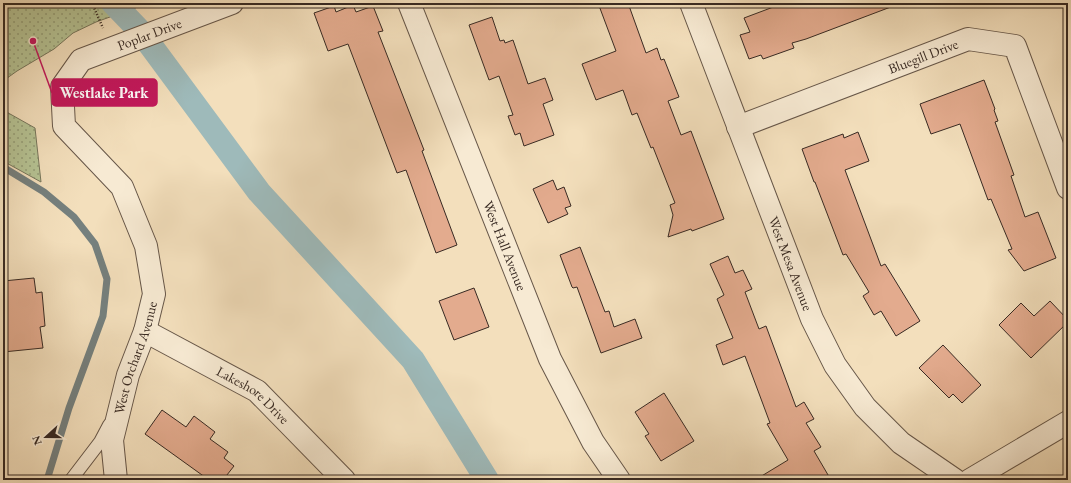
<svg xmlns="http://www.w3.org/2000/svg" width="1071" height="483" viewBox="0 0 1071 483" font-family="'EB Garamond',serif">
	<style>
		.park { fill: url(#park-dots); stroke: #77765c }
		.lines { fill: none; stroke-linecap: round; stroke-linejoin: round }
		.stream { stroke: #75807e; stroke-width: 7 }
		.canal { stroke: #9ebaba; stroke-width: 24 }
		.building { fill: #e3ab8e; stroke: #382a23 }
		.service-casing { stroke: #675749; stroke-width: 14 }
		.minor-casing { stroke: #675749; stroke-width: 24 }
		.path { stroke: #382a23; stroke-width: 2.5; stroke-dasharray: 1 2; stroke-linecap: butt }
		.service { stroke: #f7ead3; stroke-width: 12 }
		.minor { stroke: #f7ead3; stroke-width: 22 }
		.labels { text-anchor: middle; stroke-width: 3; stroke-linejoin: round; paint-order: stroke }
		.street-label { font-size: 14px; fill: #382a23; stroke: #f7ead3 }
		.leader { fill: none; stroke: #c2185b; stroke-width: 1.5 }
		.callout-dot { fill: #c2185b; stroke: #f7ead3; stroke-width: 1.5 }
		.callout { fill: #c2185b; stroke: #c2185b; stroke-width: 1.5 }
		.callout-label { font-size: 15px; text-anchor: middle; font-weight: bold; fill: #fff }
	</style>
	<defs>
		<pattern id="park-dots" width="8" height="8" patternUnits="userSpaceOnUse"><rect width="8" height="8" fill="#b6c394"/><path d="M2 2h.1M6 6h.1" fill="none" stroke="#959f78" stroke-width="1.8" stroke-linecap="round"/></pattern>
	</defs>
	<rect width="100%" height="100%" fill="#f3dfbc"/>
	<filter id="stains"><feTurbulence type="fractalNoise" baseFrequency=".005" numOctaves="4"/><feColorMatrix values="0 0 0 0 .2 0 0 0 0 .09 0 0 0 0 .02 0 0 0 .5 -.17"/></filter>
	<radialGradient id="worn" r=".72"><stop offset=".6" stop-color="#630" stop-opacity="0"/><stop offset="1" stop-color="#630" stop-opacity=".3"/></radialGradient>
	<g class="park">
		<path d="M3,3h146l-53,19 -23,11 -19,16 -37,22 -14,10z"/>
		<path d="M3,110l32,18 6,54 -38,-21z"/>
	</g>
	<g class="lines">
		<path class="stream" d="M3,167l41,25 30,25 21,27 12,35 -4,37 -34,92 -22,72"/>
		<path class="canal" d="M113,3l27,28 119,161 154,168 74,120"/>
	</g>
	<g class="building">
		<path d="M598,3h30l18,50 11,-5 4,12 3,-1 15,38 -11,4 13,34 10,-4 33,88 -32,12 -1,-2 -23,8 5,-22 -3,-10 5,-2 -22,-56 -2,1 -14,-35 -5,2 -9,-25 -27,10 -14,-36 34,-13z"/>
		<path d="M784,3h111l1,2 -90,34 -14,4 2,5 -31,11 -2,-4 -12,4 -9,-24 10,-3 -6,-14z"/>
		<path d="M353,5l3,7 17,-6 10,25 -5,1 46,118 -2,1 35,94 -21,8 -30,-83 -9,3 -49,-129 -20,7 -14,-38 20,-7 2,6z"/>
		<path d="M492,17l8,24 4,-1 1,3 8,-3 15,44 17,-6 8,22 -10,4 11,31 -30,11 -4,-13 -5,2 -7,-19 5,-1 -14,-39 -10,4 -20,-55z"/>
		<path d="M984,80l11,29 -1,1 4,11 -3,1 19,53 -3,1 14,41 13,-5 18,46 -32,13 -16,-21 4,-1 -21,-50 -3,1 -28,-76 -29,10 -11,-30z"/>
		<path d="M858,132l11,29 -24,9 36,96 4,-2 35,57 -24,15 -15,-25 -7,4 -11,-19 6,-4 -23,-38 -3,1 -28,-73h-1l-12,-33 41,-15 1,4z"/>
		<path d="M553,180l4,10 7,-3 7,19 -6,2 3,6 -20,9 -15,-34z"/>
		<path d="M580,247l25,65 4,-1 5,16 21,-8 7,19 -41,15 -24,-66 -4,1 -1,-1 -12,-32z"/>
		<path d="M728,256l7,17 8,-3 9,19 -7,3 14,37 7,-3 30,81 8,-5 10,17 -8,4 15,24 -7,4 17,29h-76l33,-20 -21,-36 3,-1 -25,-67 -22,9 -7,-20 17,-7 -16,-39 7,-4 -14,-31z"/>
		<path d="M34,278l2,15 6,-1 3,34 -5,1 3,21 -40,4v-71z"/>
		<path d="M474,288l15,39 -35,13 -15,-39z"/>
		<path d="M1050,301l18,19v2l-37,36 -32,-33 22,-22 13,13z"/>
		<path d="M943,345l38,40 -19,18 -9,-9 -4,4 -30,-30z"/>
		<path d="M664,393l30,48 -33,20 -16,-25 4,-2 -14,-22z"/>
		<path d="M162,410l24,17 8,-11 21,16 -5,7 18,13 -4,6 10,8 -11,14h-14l-64,-46z"/>
	</g>
	<g class="lines">
		<g class="service-casing">
			<path id="service" d="M71,480l29,-38 9,-17"/>
		</g>
		<g class="minor-casing">
			<g id="minor">
				<path id="s1" d="M409,3l141,356 43,83 26,38"/>
				<path id="s2" d="M691,3l121,316 23,46 30,42 36,36 54,37"/>
				<path id="s3" d="M738,127l230,-88 47,7 53,142"/>
				<path id="s4" d="M145,331l112,60 87,89"/>
				<path id="s5" d="M116,480l-4,-40 16,-65 17,-44 9,-37 -8,-48 -24,-59 -58,-61 -2,-39 19,-27 151,-57"/>
				<path d="M970,480l98,-58"/>
			</g>
		</g>
		<path class="path" d="M92,3l11,25"/>
		<use href="#service" class="service"/>
		<use href="#minor" class="minor"/>
	</g>
	<g class="labels">
		<g class="street-label">
			<text dy="5" stroke="none"><textPath href="#s5" startOffset="534">Poplar Drive</textPath></text>
			<text dy="5" stroke="none"><textPath href="#s3" startOffset="198">Bluegill Drive</textPath></text>
			<text dy="5" stroke="none"><textPath href="#s1" startOffset="261">West Hall Avenue</textPath></text>
			<text dy="5" stroke="none"><textPath href="#s2" startOffset="279">West Mesa Avenue</textPath></text>
			<text dy="5" stroke="none"><textPath href="#s5" startOffset="126">West Orchard Avenue</textPath></text>
			<text dy="5" stroke="none"><textPath href="#s4" startOffset="126">Lakeshore Drive</textPath></text>
		</g>
	</g>
	<path class="leader" d="M33 41L52 93"/>
	<circle class="callout-dot" cx="33" cy="41" r="4"/>
	<rect class="callout" x="52" y="79" width="105" height="27" rx="4"/>
	<g class="callout-label">
		<text x="104" y="98">Westlake Park</text>
	</g>
	<rect width="1071" height="483" fill="none" stroke="#f3dfbc" stroke-width="16"/>
	<rect x="4" y="4" width="1063" height="475" fill="none" stroke="#382a23" stroke-width="2"/>
	<rect x="8" y="8" width="1055" height="467" fill="none" stroke="#382a23"/>
	<g transform="translate(46 437) rotate(249)" stroke="#f7ead3" stroke-width="3" paint-order="stroke">
	<path d="M0-3L7 15L0 10L-7 15Z" fill="#382a23"/>
	<text y="-6" font-size="11" font-weight="bold" text-anchor="middle" fill="#382a23">N</text>
	</g>
	<rect width="100%" height="100%" filter="url(#stains)"/>
	<rect width="100%" height="100%" fill="url(#worn)"/>
</svg>
